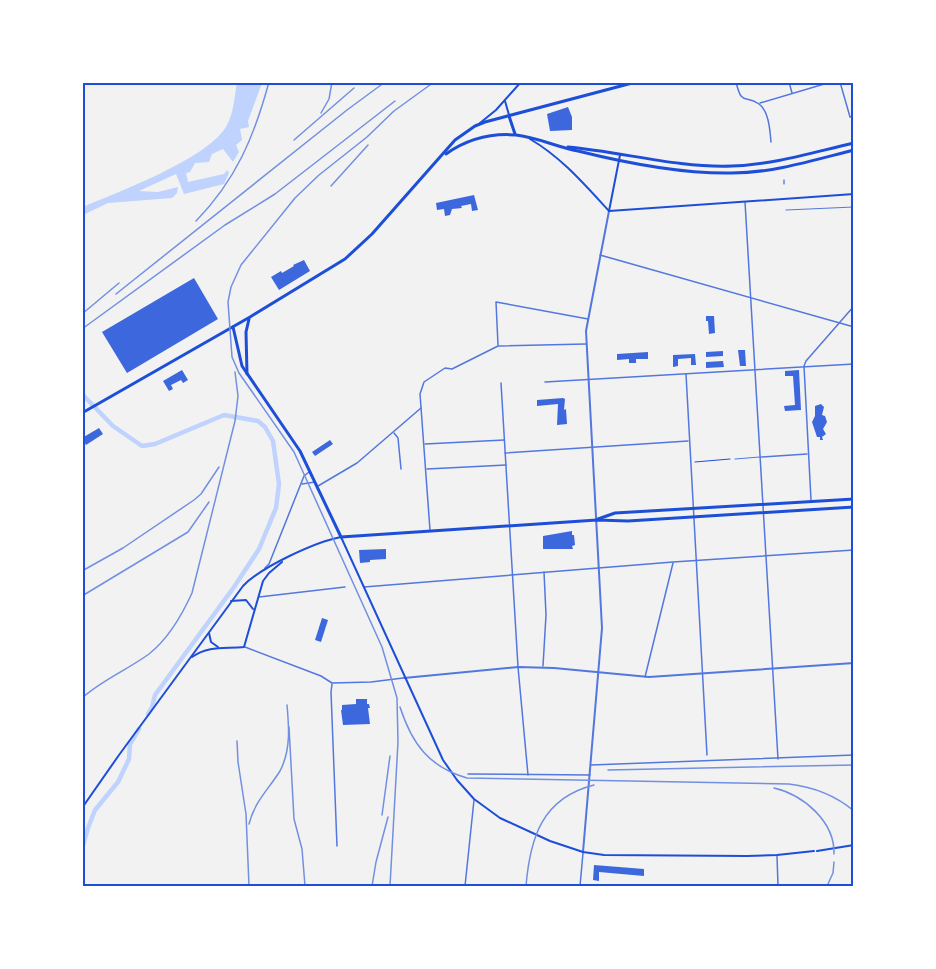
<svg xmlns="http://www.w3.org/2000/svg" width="936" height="969" viewBox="0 0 936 969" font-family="'Fira Sans Condensed',sans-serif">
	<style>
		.water { fill: #bfd3fe }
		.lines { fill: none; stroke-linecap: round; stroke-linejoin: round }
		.river { stroke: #bfd3fe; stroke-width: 4.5 }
		.building { fill: #3d67dc }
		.path { stroke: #1d4ed8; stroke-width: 1 }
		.service { stroke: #5277de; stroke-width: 1 }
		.minor { stroke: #5277de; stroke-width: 1.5 }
		.tertiary { stroke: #5277de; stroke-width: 2 }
		.secondary { stroke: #1d4ed8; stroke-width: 2 }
		.primary { stroke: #1d4ed8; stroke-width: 3 }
		.rail { stroke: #7290e2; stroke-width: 1.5 }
		.neatline { fill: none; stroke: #1d4ed8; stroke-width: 2 }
	</style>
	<rect width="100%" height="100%" fill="#f2f2f2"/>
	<path class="water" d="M237,83h25l-14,38 1,6 -9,2 2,11 -6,5 3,7 -6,10 -10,-13 -11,5 -3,8 -14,1 -5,9 -4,1 2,9 36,-8 3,-4 2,3 -5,11 -40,10 -8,-20 -37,17 19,1 20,-5 -1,6 -5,5 -64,5 -25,12v-8c37,-16 122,-47 143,-80 8,-14 8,-29 11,-44z"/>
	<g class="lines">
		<g class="river">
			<path d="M82,394l31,32 29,20 13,-2 69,-29 34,6 7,6 8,14 6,43 -3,24 -17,41 -25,38 -79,108 -3,12 -4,7"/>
			<path d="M82,849l6,-21 7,-18 23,-28 11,-23 1,-15 9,-15"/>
		</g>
	</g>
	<g class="building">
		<path d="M568,107l4,10v13l-22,1 -3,-17z"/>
		<path d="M474,195l4,15 -6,1 -1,-7 -10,2 1,2 -10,1 -2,6 -5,1 -1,-7 -7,1 -1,-7z"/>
		<path d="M304,260l6,11 -31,19 -8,-13 10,-6 1,2 12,-7 -1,-1z"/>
		<path d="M194,278l24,41 -91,54 -25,-41z"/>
		<path d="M706,316h8l1,17 -6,1 -1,-13h-2z"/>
		<path d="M738,350h7l1,16h-6z"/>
		<path d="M723,351v5l-17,1v-5z"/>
		<path d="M648,352v7h-12v4h-7v-4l-12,1v-6z"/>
		<path d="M695,354l1,11h-5v-7l-13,1v7l-5,1v-12z"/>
		<path d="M723,361l1,6 -18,1v-6z"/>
		<path d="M182,370l6,10 -5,3 -2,-3 -10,5 2,4 -4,2 -6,-10z"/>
		<path d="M799,370l2,40 -16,1 -1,-5 11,-1 -2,-29h-8v-5z"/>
		<path d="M563,398l2,1 -1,11 2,-1 1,15 -10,1 1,-21 -21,2v-6z"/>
		<path d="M821,404l3,3 -2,8 3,1 2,6 -4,7 3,5 -4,3 1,3h-3v-3h-3l-5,-15 3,-6v-10z"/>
		<path d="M99,428l4,6 -17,11 -4,-7z"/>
		<path d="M330,440l3,4 -18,12 -3,-4z"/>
		<path d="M572,531v4h2l1,10 -3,1 1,3h-30v-13z"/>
		<path d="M386,549v10l-16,1v2l-10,1 -1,-13z"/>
		<path d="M322,618l6,2 -7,22 -6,-2z"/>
		<path d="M356,699h11v5h2l1,4h-2l2,16 -27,1 -2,-15h1v-5l14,-1z"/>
		<path d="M594,865l50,4v7l-45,-4v9l-6,-1z"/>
	</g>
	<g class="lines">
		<g class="path">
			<path d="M784,180v4"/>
			<path d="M695,462l35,-3"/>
		</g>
		<g class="service">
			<path d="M786,210l68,-3"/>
			<path d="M735,459l25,-2"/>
		</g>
		<g class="minor">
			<path d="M736,82c6,25 9,12 23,22 10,7 11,27 12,38"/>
			<path d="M789,82l3,11"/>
			<path d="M840,82l10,35 4,-1"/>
			<path d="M760,103l71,-21"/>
			<path d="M745,202l33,557"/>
			<path d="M600,255l254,72"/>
			<path d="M498,345l-2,-43 92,17"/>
			<path d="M686,374l21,381"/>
			<path d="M545,382l309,-18"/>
			<path d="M501,383l17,284 10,108"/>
			<path d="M394,433l4,5 3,31"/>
			<path d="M425,444l79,-4"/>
			<path d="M505,453l183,-12"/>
			<path d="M761,457l46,-3"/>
			<path d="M427,469l79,-4"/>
			<path d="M302,484l13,-2"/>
			<path d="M318,486l39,-23 64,-55"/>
			<path d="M811,500l-7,-134 2,-5 48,-55"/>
			<path d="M430,530l-10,-136 4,-12 21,-14 7,1 46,-23 88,-2"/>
			<path d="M265,568l4,-4 35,-88 5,-4"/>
			<path d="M364,587l309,-25 181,-12"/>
			<path d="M259,597l86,-10"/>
			<path d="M245,647l76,29 11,7 39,-1 32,-4"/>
			<path d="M543,666l3,-51 -2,-43"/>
			<path d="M645,677l28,-114"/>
			<path d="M332,684l-1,8 6,154"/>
			<path d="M591,765l263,-10"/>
			<path d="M468,774l122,1"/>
			<path d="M777,856l1,30"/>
			<path d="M465,886l9,-86"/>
			<path d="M580,886l3,-33"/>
		</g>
		<g class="tertiary">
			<path d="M404,678l114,-11 36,1 95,9 205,-14"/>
			<path d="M583,852l19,-224 -16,-297 23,-120"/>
		</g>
		<g class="secondary">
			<path d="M505,101l4,14"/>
			<path d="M480,123l16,-13 25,-28"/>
			<path d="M530,139c31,18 54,45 79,72"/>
			<path d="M609,211l245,-17"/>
			<path d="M609,211l11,-56"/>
			<path d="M231,601l15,-1 7,9"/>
			<path d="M209,633l2,9 7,5"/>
			<path d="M192,657c17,-12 33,-8 52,-10l19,-66 6,-8 13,-11"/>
			<path d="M82,808l37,-53 124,-169c18,-19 72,-44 98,-49l102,223 14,20 17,19 26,19 50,23 33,11 21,3 143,1 30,-1 37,-4"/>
			<path d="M817,851l37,-6"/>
		</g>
		<g class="primary">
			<path d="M509,116l6,18"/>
			<path d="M568,147c55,5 109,21 164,19 41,-1 82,-14 122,-23"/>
			<path d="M446,154c20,-14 45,-21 70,-19 20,2 41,12 62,16 48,12 105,23 154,22 41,0 82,-13 122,-23"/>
			<path d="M233,327l9,39 58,85 41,86 256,-17 31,1 226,-14"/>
			<path d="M247,374l-1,-42 3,-13"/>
			<path d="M82,413l168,-96 95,-58 27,-25 83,-94 20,-14 10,-4 151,-40"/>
			<path d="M598,519l17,-6 239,-14"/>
		</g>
		<g class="rail">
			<path d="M321,113l8,-14 3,-17"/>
			<path d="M294,140l60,-52"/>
			<path d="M331,186l37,-41"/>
			<path d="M196,221c40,-41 58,-84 73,-139"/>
			<path d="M116,294l231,-184 38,-28"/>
			<path d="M82,314l37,-31"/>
			<path d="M82,329l143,-104 50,-31 120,-93"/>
			<path d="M82,571l41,-23 71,-48 7,-6 18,-27"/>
			<path d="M82,596l106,-64 21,-30"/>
			<path d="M82,698c20,-18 45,-28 67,-44 19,-15 33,-39 43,-61l43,-172 3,-25 -3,-24"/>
			<path d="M400,707c12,37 29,60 67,71l322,6c25,3 46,11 65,27"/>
			<path d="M289,727l5,92 8,30 3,37"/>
			<path d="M237,741l1,21 8,52 3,72"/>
			<path d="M608,770l246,-5"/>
			<path d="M774,788c30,7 61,34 60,66"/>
			<path d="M382,815l8,-59"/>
			<path d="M249,824c6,-23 19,-34 31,-53 11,-21 9,-44 7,-66"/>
			<path d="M372,886l4,-24 12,-45"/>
			<path d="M390,886l8,-144 -1,-44 -15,-51 -88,-195 -55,-79 -7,-16 -4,-55 3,-15 10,-22 54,-67 24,-23 48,-38 27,-26 40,-29"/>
			<path d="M526,886c4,-48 16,-88 68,-101"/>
			<path d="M827,886l6,-13 1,-11"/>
		</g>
	</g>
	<rect width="936" height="969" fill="none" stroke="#ffffff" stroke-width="168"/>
	<rect x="84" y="84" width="768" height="801" class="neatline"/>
</svg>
